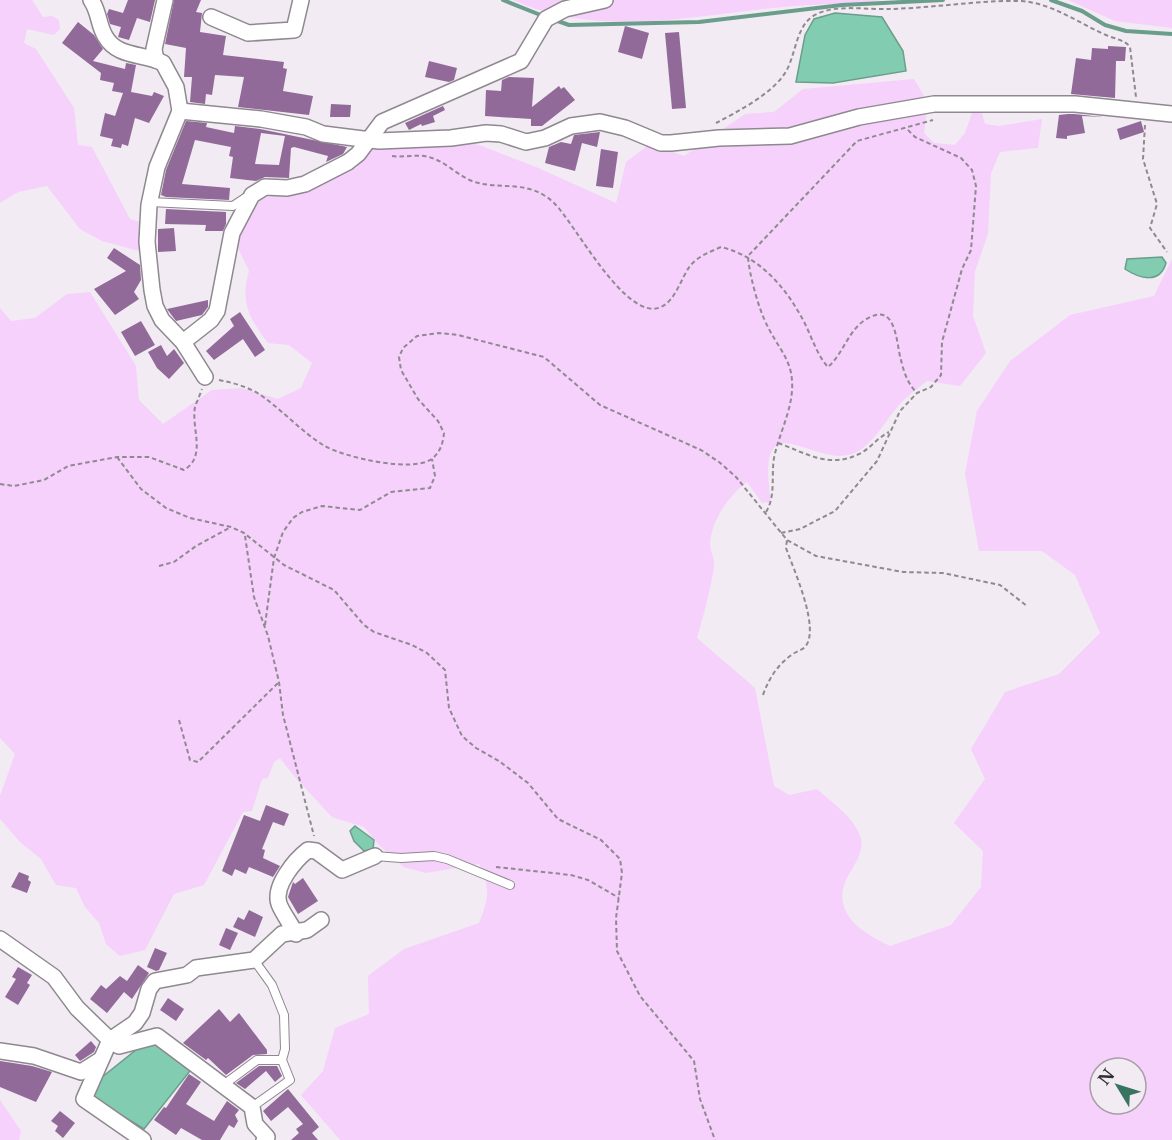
<svg xmlns="http://www.w3.org/2000/svg" width="1172" height="1140" viewBox="0 0 1172 1140" font-family="'Libre Baskerville',serif">
	<style>
		.green { fill: #f5d1fb; fill-rule: evenodd }
		.water { fill: #82cdb1; stroke: #6a9e8b; stroke-width: 1.5 }
		.lines { fill: none; stroke-linecap: round; stroke-linejoin: round }
		.stream { stroke: #6a9e8b; stroke-width: 4 }
		.building { fill: #926a9a; fill-rule: evenodd }
		.lane-casing { stroke: #8e888f; stroke-width: 10 }
		.street-casing { stroke: #8e888f; stroke-width: 18 }
		.path { stroke: #8f8a90; stroke-width: 2; stroke-dasharray: 4.5 3; stroke-linecap: butt }
		.lane { stroke: #fff; stroke-width: 8 }
		.street { stroke: #fff; stroke-width: 15 }
	</style>
	<rect width="100%" height="100%" fill="#f2ebf3"/>
	<g class="green">
		<path d="M0,0h32l11,17 9,-1 7,4 1,9 -6,6 -27,-6 -3,14 12,6 38,59 4,37 14,2 38,72 10,3 3,30 -41,-11 -22,-12 -33,-43 -29,6 -18,11z"/>
		<path d="M513,0h370c-33,4 -67,4 -100,7 -89,8 -185,32 -270,-7z"/>
		<path d="M1068,0h104v28l-57,-7z"/>
		<path d="M914,79l14,24 -4,30 10,10 21,2 10,-12 7,-20 9,-3 4,14 14,2 43,-7 -4,29 -38,4 -9,21 -3,61 -13,37 -2,45 13,37 -26,33 -33,-5c-10,8 -20,15 -28,24 -13,14 -22,34 -39,45 -41,28 -106,-60 -89,52l-9,1 -15,-21c-18,13 -36,39 -37,62 0,8 5,14 4,23 -4,25 -10,47 -17,71l58,50 19,98 15,9 28,-6c15,14 36,27 43,47 6,17 -9,32 -15,46 -12,34 20,52 45,64l61,-21 30,-38 2,-36 -29,-28 31,-44 -14,-30 34,-57 54,-18 41,-41 -25,-58 -33,-24h-63l-14,-77 12,-63 33,-50 60,-46 84,-19 18,-37v881h-832l-39,-45 22,-24 12,-43 34,-14 -1,-38 36,-27 75,-26c10,-26 12,-32 0,-59l-53,9 -22,-6 -24,-21 -16,-19 -32,-10 -38,-41 -14,-18 -6,4 -6,16 -6,1 -10,32 -9,1 -39,73 -30,9 -29,56 -25,6 -14,-12 -7,-21 -14,-16 -9,-19 -20,-3 -15,-26 -21,-17 -20,-23v-23l15,-42 -15,-16v-430l11,13 24,-3 32,-24 23,-2 46,74 3,34 24,24 49,-34 29,-2 37,11 23,-11 11,-25 -23,-18 -21,-2c-19,-25 -28,-41 -19,-72l-12,-25 7,-41 113,-37 16,-28 65,-11 98,38 80,36 10,-41 24,-18 34,12 61,-42 29,-2 29,-23zM1100,1068h36v36h-36z"/>
		<path d="M0,1100l21,31 -2,9h-19z"/>
	</g>
	<g class="water">
		<path d="M835,13l47,4 21,34 3,20 -73,12 -37,-1 9,-47 9,-16z"/>
		<path d="M1162,257l4,6c-6,21 -26,16 -41,6l2,-10z"/>
		<path d="M355,826l19,14 -1,9 -9,2 -10,-10 -4,-10z"/>
		<path d="M149,1045h7l34,26 -46,58 -51,-31 -1,-9 4,-7 40,-32z"/>
	</g>
	<g class="lines">
		<g class="stream">
			<path d="M503,0l40,16"/>
			<path d="M1051,0l31,11 23,14 21,6 46,3"/>
			<path d="M555,20l14,5 130,-3 143,-17 101,-5"/>
		</g>
	</g>
	<g class="building">
		<path d="M128,0h27l-5,22 -13,-4 -8,22 -11,-3 3,-10 -11,-3 -3,-10 2,-5 14,4z"/>
		<path d="M174,0h27l-5,12 6,1 -2,19 26,4 -3,19 61,7 -1,6 4,1 -4,22 30,5 -4,19 -71,-8 6,-30 -29,-2 -3,20 -6,-1 -1,10 -15,-2 2,-25h-8l2,-29 -21,-4z"/>
		<path d="M78,22l16,13 9,14 -10,12 32,8 1,-6 10,2 -5,27 21,4 2,-4 10,4 -15,27 -14,-5 -7,28 -6,-2 -1,4 -10,-2 2,-7 -13,-3 5,-23 10,3 8,-23 -11,-2 2,-8 -14,-3 1,-7 -39,-30z"/>
		<path d="M625,26l24,7 -7,26 -24,-7z"/>
		<path d="M679,32l7,76 -14,1 -7,-76z"/>
		<path d="M1108,46l18,1 -1,14h-9l-1,37 -44,-4 5,-36 15,2 1,-12 16,1z"/>
		<path d="M429,61l28,7 -3,12 -5,2 -24,-5z"/>
		<path d="M509,77l25,1 -2,29 27,-21 2,3 3,-2 11,13 -33,26h-11v-7l-46,-3 1,-26 15,1 1,-11z"/>
		<path d="M331,104l20,1 -1,12h-20z"/>
		<path d="M443,106l2,4 -12,6 2,6 -13,4 -1,-2 -12,6 -4,-7z"/>
		<path d="M1068,114h6l30,3 -22,-1 3,17 -18,3v3l-11,-1 3,-23z"/>
		<path d="M186,121l21,2 -1,4 28,6 1,-7 25,3 87,18 -4,7 -17,8 2,-6 -34,-9 -3,1 -2,30 -24,-1 -9,4 -26,-3 3,-21 -4,-1 2,-9 -36,-7 -13,44 48,4 -1,12 -63,-3 -5,-2 5,-25zM261,133l24,3 -6,29 -24,-1z"/>
		<path d="M1141,121l3,11 -24,8 -3,-11z"/>
		<path d="M600,132l-3,15 -15,-4 -7,28 -30,-8 4,-16 12,-5 10,2 3,-9z"/>
		<path d="M601,149l17,3 -5,36 -17,-2z"/>
		<path d="M166,209l60,3v12l-3,7h-18l1,-6 -41,-1z"/>
		<path d="M174,228l2,23 -18,1v-23z"/>
		<path d="M114,248l26,17 1,15 -7,12 5,7 -24,16 -21,-26 32,-18 -19,-13z"/>
		<path d="M208,300v7l-6,8 -26,6 -9,-12z"/>
		<path d="M240,312l25,38 -10,7 -12,-18 -29,21 -8,-9 28,-25 -4,-7z"/>
		<path d="M141,321l14,24 -20,11 -14,-24z"/>
		<path d="M161,345l6,11 7,-7 10,14 -15,16 -12,-11 -9,-16z"/>
		<path d="M266,805l23,9 -5,12 -11,-4 -11,27 3,1 -2,8 17,8 -7,11 -24,-10 -3,7 -11,-5 -3,7 -10,-5 22,-56 16,6z"/>
		<path d="M19,872l10,4 -1,4 3,2 -4,11 -16,-6z"/>
		<path d="M303,878l15,23 -20,13 -10,-17 5,-15 2,2z"/>
		<path d="M249,910l14,7 -8,20 -22,-10 5,-10 6,3z"/>
		<path d="M226,928l12,5 -8,17 -11,-5z"/>
		<path d="M155,948l12,5 -8,17 -3,1 -9,-4z"/>
		<path d="M138,965l11,8 -17,26 -8,-7 -17,21 -17,-14 11,-14 5,4 14,-13 7,5z"/>
		<path d="M18,967l14,8 -5,8 3,2 -12,20 -13,-8 11,-18 -4,-2z"/>
		<path d="M168,998l16,11 -8,12 -16,-11z"/>
		<path d="M219,1009l11,13 9,-9 28,37v4l-14,1 -27,20 -18,-17 -2,2 -23,-17z"/>
		<path d="M91,1041l5,6 -2,5 -14,9 -5,-6z"/>
		<path d="M0,1061l32,5 20,6 -16,30 -36,-15z"/>
		<path d="M259,1066h18l5,10 -7,6 -9,-11 -21,18 -9,-6z"/>
		<path d="M189,1074l12,8 -15,22 28,17 13,-20 12,9 -4,5 3,6 -4,7 -5,-3 -9,15h-18l-21,-12 -5,7 -22,-15 10,-13 2,1z"/>
		<path d="M288,1089l31,38 -7,6 6,7h-27l8,-7 -3,-4 7,-5 -15,-17 -17,14 -8,-10z"/>
		<path d="M60,1111l15,12 -12,15 -8,-7 3,-5 -7,-5z"/>
	</g>
	<g class="lines">
		<g class="lane-casing">
			<g id="lane">
				<path d="M150,202l83,4 12,-8"/>
				<path d="M375,856l26,2 33,-2 13,3 63,26"/>
				<path d="M222,1086l35,-26h25"/>
				<path d="M252,1107l38,-27 -8,-20 3,-11 -1,-34 -12,-30 -18,-25"/>
			</g>
		</g>
		<g class="street-casing">
			<g id="street">
				<path d="M91,0c8,11 7,24 14,36 12,22 39,17 58,27l13,24 4,24 -23,56 -8,38 -2,37 5,48 3,16 7,14 21,22 22,35"/>
				<path d="M211,17l37,16 46,-3 7,-30"/>
				<path d="M156,60l-2,-11 11,-49"/>
				<path d="M180,111l81,8 45,8 17,7 56,7 72,-3 35,-5 15,1 25,8 19,-4 26,-12 29,-4 25,6 36,15h10l48,-5 71,-2 69,-19 75,-13h141l97,10"/>
				<path d="M183,342l28,-22 6,-9 15,-78 20,-38 13,-8 22,1 18,-4 43,-22 10,-8 24,-32 139,-61 25,-42 19,-10 40,-9"/>
				<path d="M296,934c-5,-10 -13,-20 -17,-30 -6,-18 16,-44 29,-54l8,1 26,19 33,-14"/>
				<path d="M0,939l54,38 23,31 36,35 6,3 38,-10 95,71 3,17 12,13 -3,3"/>
				<path d="M0,1051l34,5 47,16 19,-12"/>
				<path d="M143,1140l-59,-41 26,-59 25,-17 7,-10 7,-24 6,-8 32,-6 9,-7 58,-8 28,-26 25,-4 14,-10"/>
			</g>
		</g>
		<g class="path">
			<path d="M716,123c21,-11 52,-27 67,-47 14,-18 11,-52 34,-62 20,-10 51,-4 73,-5 43,-1 89,-9 132,-8 32,3 56,22 84,34 9,4 19,5 24,12l6,50"/>
			<path d="M1145,125l-2,34 14,45 -7,24 17,24"/>
			<path d="M392,156c13,2 27,-3 40,2 15,5 25,17 40,23 26,10 56,-3 82,22 21,20 72,120 107,104 15,-7 20,-29 29,-41 8,-10 20,-14 31,-19 37,9 63,38 81,71 9,16 14,36 26,49 15,-13 20,-36 37,-47 32,-21 31,24 36,40 3,13 7,24 16,33"/>
			<path d="M219,380c15,3 30,7 43,16 21,15 39,35 61,49 19,12 92,29 110,13 8,-7 10,-16 11,-25l-6,-12 -20,-22 -17,-29 -2,-13 4,-9 14,-12 22,-3 19,2 86,22 56,48 101,45 18,12 17,15 51,63 29,16 87,16 40,1 57,12 27,21"/>
			<path d="M778,443c28,10 51,26 81,11 11,-5 18,-16 30,-22"/>
			<path d="M117,457l24,32 25,19 24,10 41,9 13,6 40,32 50,25 30,35 10,7 38,13 15,8 18,17 4,38 13,28 14,12 23,13 29,22 30,36 43,21 19,19 2,14 -6,45 1,33 23,45 54,65 6,38 15,41"/>
			<path d="M0,484l14,2 30,-6 24,-14 49,-9h32l35,13c23,-14 7,-41 11,-63 2,-6 5,-12 7,-18"/>
			<path d="M766,512c10,-16 5,-36 8,-54 5,-25 20,-51 18,-77 -1,-22 -15,-35 -24,-54 -9,-16 -19,-53 -20,-71l109,-115 76,-21"/>
			<path d="M781,533l19,-4 35,-18 42,-50 23,-50 17,-18 14,-6 10,-12 1,-33 20,-73 9,-19 5,-64 -4,-16 -11,-12 -46,-21 -9,-9"/>
			<path d="M245,536l9,61 14,39 11,46 4,33 31,121"/>
			<path d="M159,566l15,-4 22,-16 35,-19"/>
			<path d="M265,625l9,-67 9,-26 10,-14 9,-6 20,-6 38,4 31,-18 39,-4 5,-12 -3,-17"/>
			<path d="M763,695c6,-17 15,-31 30,-41 4,-3 9,-4 12,-7 16,-18 -12,-79 -19,-99l1,-8"/>
			<path d="M179,720l11,40 8,2 81,-80"/>
			<path d="M496,867l75,8 17,5 31,18"/>
		</g>
		<use href="#lane" class="lane"/>
		<use href="#street" class="street"/>
	</g>
	<g transform="translate(1118 1086) rotate(308)"><circle r="28" fill="#f2ebf3" stroke="#a6a0a6" stroke-width="1.5"/>
	<path d="M0-4.5L10 22L0 15L-10 22Z" fill="#387560"/>
	<text y="-9" font-size="16" font-weight="bold" text-anchor="middle" fill="#333033">N</text>
	</g>
</svg>
